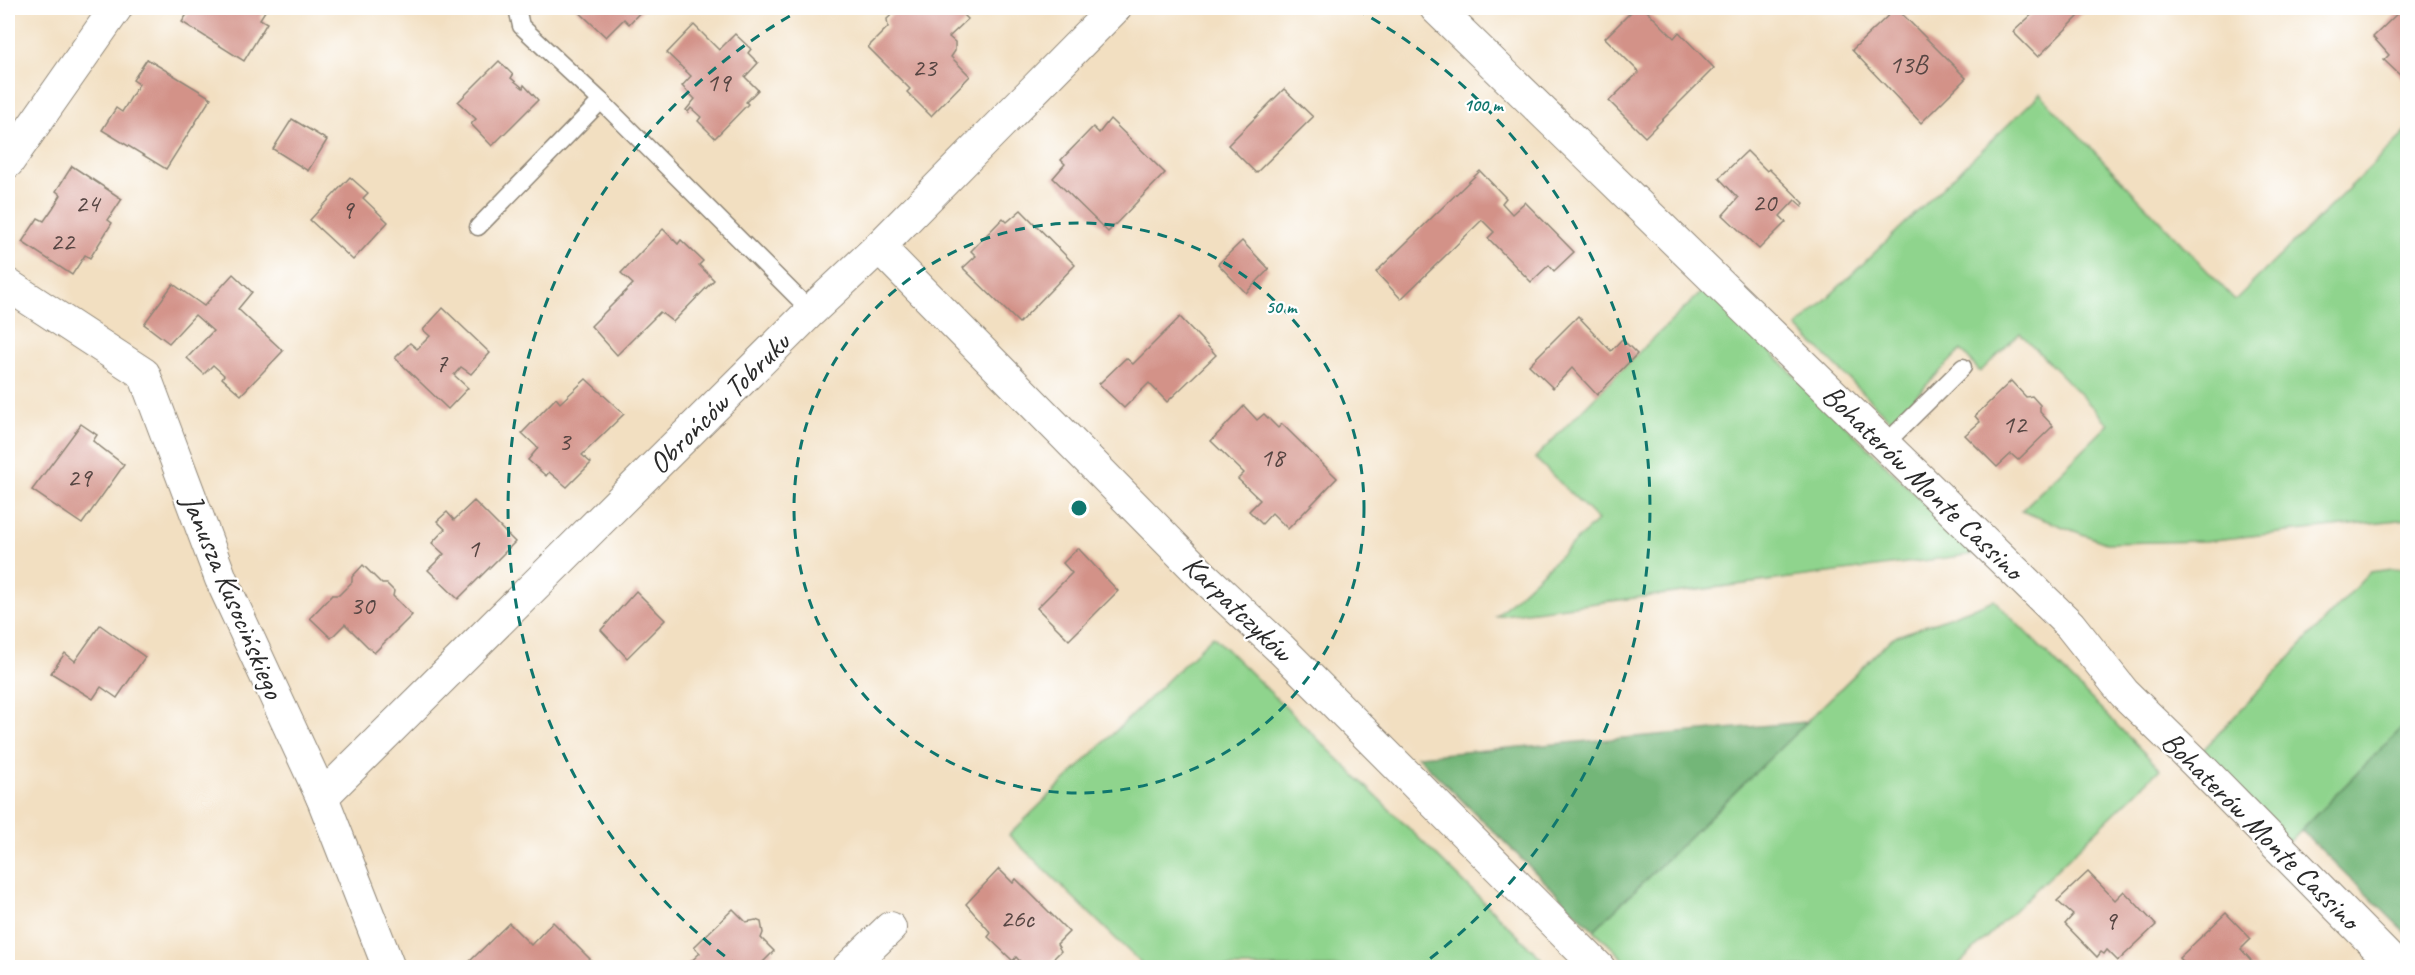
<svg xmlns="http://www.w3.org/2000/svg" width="2415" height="975" viewBox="0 0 2415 975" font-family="Caveat,sans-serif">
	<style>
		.green { fill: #8fd48d; stroke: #5d805c; stroke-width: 1.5 }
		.forest { fill: #73b678; stroke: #4f7052; stroke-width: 1.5 }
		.building { fill: #d39288 }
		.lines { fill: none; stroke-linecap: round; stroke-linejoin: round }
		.lane-casing { stroke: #8e8576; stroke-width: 19 }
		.street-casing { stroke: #8e8576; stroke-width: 34 }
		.lane { stroke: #fff; stroke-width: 16 }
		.street { stroke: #fff; stroke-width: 32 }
		.ring { fill: none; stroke: #0f766e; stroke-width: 3; stroke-dasharray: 10 8 }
		.labels { text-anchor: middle; stroke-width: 4.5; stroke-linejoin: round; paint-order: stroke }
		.number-label { font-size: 27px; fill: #554542 }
		.street-label { font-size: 30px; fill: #2b2b2b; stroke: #fff }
		.centre { fill: #0f766e; stroke: #fff; stroke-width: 3 }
		.ring-label { font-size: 18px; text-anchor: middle; font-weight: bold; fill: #0f766e; stroke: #fff; stroke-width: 4.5; stroke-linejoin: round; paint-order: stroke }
	</style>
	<rect width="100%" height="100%" fill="#fff"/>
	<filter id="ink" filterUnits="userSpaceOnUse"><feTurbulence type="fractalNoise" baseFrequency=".0167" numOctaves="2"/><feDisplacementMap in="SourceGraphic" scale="12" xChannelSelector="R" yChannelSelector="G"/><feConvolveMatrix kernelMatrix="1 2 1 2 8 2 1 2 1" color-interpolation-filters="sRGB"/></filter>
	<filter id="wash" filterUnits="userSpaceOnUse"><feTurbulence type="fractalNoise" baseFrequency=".008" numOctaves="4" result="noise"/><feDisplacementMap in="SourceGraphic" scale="24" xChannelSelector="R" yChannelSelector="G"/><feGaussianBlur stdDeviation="1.35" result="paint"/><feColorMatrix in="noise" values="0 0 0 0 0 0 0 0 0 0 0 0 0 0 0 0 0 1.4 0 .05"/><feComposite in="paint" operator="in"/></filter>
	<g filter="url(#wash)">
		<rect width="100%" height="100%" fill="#f2dfc1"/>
		<g class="green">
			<path d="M2040,94l195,206 172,-169v388l-202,22 -99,2 -85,-32 88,-87 -89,-91 -40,39 -19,-22 -70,71 -94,-94z"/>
			<path d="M1706,288l270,266 -480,62 102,-96 -63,-62 102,-104z"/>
			<path d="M2407,567v156l-118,119 -86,-92 167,-178z"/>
			<path d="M1994,600l166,169 -204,198h-324l-38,-37 298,-292z"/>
			<path d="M1213,636l337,331h-405l-136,-132z"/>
		</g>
		<g class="forest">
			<path d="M1807,722l-213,208 -177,-174z"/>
			<path d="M2407,723v211l-106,-104z"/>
		</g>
		<g id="blocks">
			<g class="building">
				<path d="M191,8h76l-7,11 7,4 -23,38 -62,-39z"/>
				<path d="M575,8h69l-15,16 -5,-5 -18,18z"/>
				<path d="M899,8h58l11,11 -19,18 6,5v9l-4,6 19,19 -39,40 -24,-24 3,-3 -42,-42 20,-20 -1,-8z"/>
				<path d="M1635,8h9l30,30 5,-6 35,36 -69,69 -36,-36 30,-29 -34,-34z"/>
				<path d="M1896,8l70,70 -45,45 -69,-73z"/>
				<path d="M2039,8h48l-49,49 -25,-25z"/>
				<path d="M2403,8h5v67l-4,4 -20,-19 5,-5 -16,-18z"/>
				<path d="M694,25l25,25 16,-16 16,15 -3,4 10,10 -13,14 13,13 -12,12 2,2 -33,34 -17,-17 3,-4 -10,-9 -3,4 -2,-2 9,-11 -13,-13 9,-10 -24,-23z"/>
				<path d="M147,59l64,39 -45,71 -64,-39 14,-22 6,4 17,-28 -6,-4z"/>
				<path d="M499,61l14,14 -2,3 12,10 1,-3 14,15 -46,46 -21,-22 5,-5 -18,-17z"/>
				<path d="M1284,89l29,28 -57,56 -28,-28z"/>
				<path d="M292,119l35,21 -19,31 -35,-22z"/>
				<path d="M1110,119l55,54 -57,59 -55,-54 12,-14 -4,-4 32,-33 6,6z"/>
				<path d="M1747,151l20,20 2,-2 35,34 -2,3 -7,-6 -15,16 6,6 -27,27 -36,-34 15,-17 -19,-20z"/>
				<path d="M72,166l50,33 -14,21 4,3 -10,16 -12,19 -5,-3 -13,20 -50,-33 16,-24 6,3 9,-13 8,-13 -5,-4z"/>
				<path d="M1480,171l26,27 -4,5 10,11 13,-12 49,50 -20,19 -5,-6 -18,17 -43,-44 6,-6 -12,-12 -81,79 -25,-27z"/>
				<path d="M350,177l18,16 -5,5 25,24 -35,38 -43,-40z"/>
				<path d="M1021,210l54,55 -56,58 -56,-55 13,-12 -5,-5 32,-33 4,4z"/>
				<path d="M663,229l15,15 3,-4 22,21 -4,4 15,15 -41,42 -13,-10 -43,43 -26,-29 42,-42 -12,-11z"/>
				<path d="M1242,241l27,28 -23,24 -28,-29z"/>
				<path d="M233,274l19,18 -14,17 45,42 -42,44 -19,-17 2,-3 -11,-10 -9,9 -17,-16 26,-27 -18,-16 -26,28 -25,-19 29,-40 31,22z"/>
				<path d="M443,308l47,45 -19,21 -10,-7 -7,8 14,13 -20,21 -53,-51 15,-15 7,6 13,-13 -7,-6z"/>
				<path d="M1578,316l33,35 11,-12 15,15 -40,41 -25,-27 -19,20 -24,-23z"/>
				<path d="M1180,317l36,38 -49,47 -18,-19 -25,25 -25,-24 27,-26 7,6z"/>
				<path d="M586,379l38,35 -42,41 9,8 -24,24 -18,-15 -3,4 -18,-16 10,-12 -16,-15 34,-35 4,5z"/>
				<path d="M2011,381l15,16 6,-1 8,9v7l13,14 -35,34 -7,-6 -14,13 -32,-32 15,-13 -5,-6z"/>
				<path d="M1244,406l13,14 7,-6 14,14 4,-4 55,54 -49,51 -16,-16 -10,11 -13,-13 11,-11 -22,-21 6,-6 -33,-32z"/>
				<path d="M81,424l16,11 -4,6 31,24 -42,59 -50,-34z"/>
				<path d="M474,501l41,41 -57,57 -30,-29 16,-16 -12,-11 13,-14 -8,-8 10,-9 7,8z"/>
				<path d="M1078,548l40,43 -49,49 -32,-32 35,-35 -9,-10z"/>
				<path d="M363,565l19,19h5l7,7 -1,5 19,19 -38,38 -29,-29 -14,14 -21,-20 22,-23h7l13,-13v-5z"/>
				<path d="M636,591l29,29 -38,38 -26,-28z"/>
				<path d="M100,625l45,32 -28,41 -16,-11 -8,12 -42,-26 14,-20 10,8z"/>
				<path d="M999,869l14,14 3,-4 53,53 -12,12 4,7 -12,12 -8,-3 -8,8h-7l-10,-11 -3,4 -25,-24 3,-4 -25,-29z"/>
				<path d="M2088,872l27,28 9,-9 32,34 -38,36 -11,-11 -3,4 -3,-2 -4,5 -32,-33 8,-9 -16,-14z"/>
				<path d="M733,909l13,13 10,-2 5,2 2,11 -2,5 13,13 -17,17h-73l16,-15 -6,-6z"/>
				<path d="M2226,913l25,26 -10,10 17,19h-70l-9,-10z"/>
				<path d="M553,922l38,38 -8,8h-112l-4,-4 42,-41 22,22z"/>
			</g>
		</g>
	</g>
	<g filter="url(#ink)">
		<use href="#blocks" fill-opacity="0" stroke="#8e8576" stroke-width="1.5"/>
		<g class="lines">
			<g class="lane-casing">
				<g id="lane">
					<path d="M517,8l4,18 80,75 210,210"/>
					<path d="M478,227l123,-126"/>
					<path d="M1885,444l78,-77"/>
				</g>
			</g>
			<g class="street-casing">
				<g id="street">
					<path d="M1436,8l634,617 54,68 70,68 204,207"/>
					<path d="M8,162l108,-154"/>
					<path d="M879,247l323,328 80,75 317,318"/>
					<path d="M8,285l136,89 77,205 101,218 67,171"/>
					<path d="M322,797l489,-486 68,-64 236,-239"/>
					<path d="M848,968l42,-40"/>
				</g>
			</g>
			<use href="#lane" class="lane"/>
			<use href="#street" class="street"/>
		</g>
	</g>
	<g class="ring">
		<circle cx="1079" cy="508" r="285"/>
		<path d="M739 967A571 571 0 0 1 802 9M1356 9A571 571 0 0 1 1419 967"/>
	</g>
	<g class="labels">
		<g class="number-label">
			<text x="1908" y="73">13B</text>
			<text x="924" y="76">23</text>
			<text x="718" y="91">19</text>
			<text x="1764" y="211">20</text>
			<text x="87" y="212">24</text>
			<text x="347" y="218">9</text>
			<text x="62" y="250">22</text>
			<text x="441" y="372">7</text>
			<text x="2014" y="433">12</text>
			<text x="564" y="450">3</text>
			<text x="1272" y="466">18</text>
			<text x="79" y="486">29</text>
			<text x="473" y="557">1</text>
			<text x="362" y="614">30</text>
			<text x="1017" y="927">26c</text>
			<text x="2110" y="929">9</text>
		</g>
		<g class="street-label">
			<text transform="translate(719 403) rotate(-45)" y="10">Obrońców Tobruku</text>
			<text transform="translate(1923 482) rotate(44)" y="10">Bohaterów Monte Cassino</text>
			<text transform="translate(233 596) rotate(67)" y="10">Janusza Kusocińskiego</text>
			<text transform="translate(1238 608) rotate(44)" y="10">Karpatczyków</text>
			<text transform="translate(2261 830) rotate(45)" y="10">Bohaterów Monte Cassino</text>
		</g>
	</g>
	<circle cx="1079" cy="508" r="9" class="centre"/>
	<g class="ring-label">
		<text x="1483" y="111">100 m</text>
		<text x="1281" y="313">50 m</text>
	</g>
	<rect width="2415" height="975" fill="none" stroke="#fff" stroke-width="30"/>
</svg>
